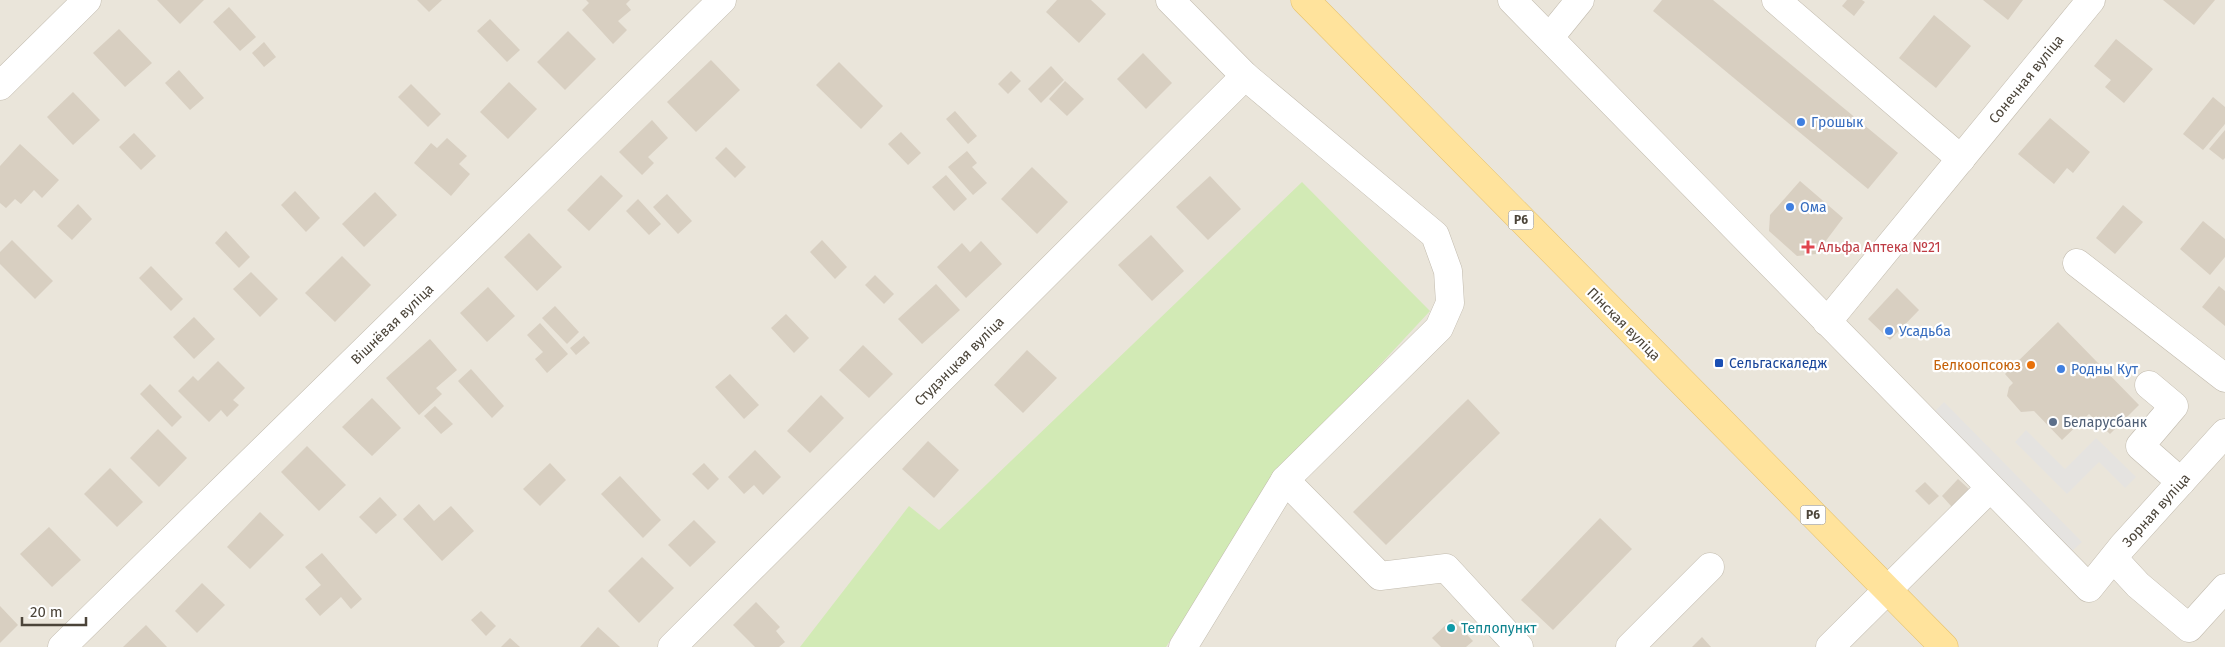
<svg xmlns="http://www.w3.org/2000/svg" width="2225" height="647" viewBox="0 0 2225 647" font-family="'Fira Sans',sans-serif">
	<style>
		.residential { fill: #eae5da }
		.green { fill: #d2eab5 }
		.parking { fill: #e5e3e0 }
		.building { fill: #d8cfc1 }
		.lines { fill: none; stroke-linecap: round; stroke-linejoin: round }
		.minor-casing { stroke: #c2bbae; stroke-width: 29 }
		.major-casing { stroke: #e6c16a; stroke-width: 29 }
		.minor { stroke: #fff; stroke-width: 28 }
		.major { stroke: #ffe39c; stroke-width: 28 }
		.shop-dot { fill: #3f7fe0; stroke: #fff; stroke-width: 2 }
		.health-dot { fill: #e0444e; stroke: #fff; stroke-width: 2 }
		.transit-dot { fill: #1a4fb4; stroke: #fff; stroke-width: 2 }
		.food-dot { fill: #e8710a; stroke: #fff; stroke-width: 2 }
		.service-dot { fill: #5c6f8a; stroke: #fff; stroke-width: 2 }
		.culture-dot { fill: #0f9aa8; stroke: #fff; stroke-width: 2 }
		.labels { text-anchor: middle; stroke-width: 4.5; stroke-linejoin: round; paint-order: stroke }
		.shield { fill: #fff; stroke: #817c74; stroke-width: 1 }
		.shield-label { font-size: 12px; font-weight: bold; fill: #4b4439 }
		.street-label { font-size: 14px; fill: #4b4439; stroke: #fff }
		.shop-label { font-size: 14px; fill: #366cbe; stroke: #fff; text-anchor: start }
		.health-label { font-size: 14px; fill: #be3a42; stroke: #fff; text-anchor: start }
		.transit-label { font-size: 14px; fill: #164399; stroke: #fff; text-anchor: start }
		.food-label { font-size: 14px; fill: #c56008; stroke: #fff; text-anchor: end }
		.service-label { font-size: 14px; fill: #4e5e75; stroke: #fff; text-anchor: start }
		.culture-label { font-size: 14px; fill: #0d838f; stroke: #fff; text-anchor: start }
	</style>
	<rect width="100%" height="100%" fill="#f6f3ec"/>
	<rect class="residential" x="0" y="0" width="2225" height="647"/>
	<path class="green" d="M1302,182l128,129 -158,170 -106,166h-366l109,-141 30,24z"/>
	<g class="parking">
		<path d="M1944,402l138,140 -10,9 -138,-139z"/>
		<path d="M2026,430l39,39 31,-31 40,39 -11,11 -26,-26 -32,32 -52,-52z"/>
	</g>
	<g class="building">
		<path d="M157,0h47l-24,24z"/>
		<path d="M417,0h25l-13,12z"/>
		<path d="M586,0h44l-4,4 5,6 -13,11 9,9 -14,14 -31,-34 7,-7z"/>
		<path d="M1057,0h34l15,14 -27,29 -33,-31z"/>
		<path d="M1662,0h51l185,153 -30,36 -215,-178z"/>
		<path d="M1847,0h15l3,2 -11,14 -12,-10z"/>
		<path d="M1983,0h40l-15,20z"/>
		<path d="M2163,0h52l-21,25z"/>
		<path d="M229,7l27,30 -16,14 -27,-29z"/>
		<path d="M1934,15l37,31 -35,42 -37,-30z"/>
		<path d="M490,19l30,31 -13,12 -30,-31z"/>
		<path d="M119,29l33,34 -27,24 -32,-34z"/>
		<path d="M568,31l28,28 -31,31 -28,-28z"/>
		<path d="M2116,39l37,30 -29,34 -19,-16 6,-7 -17,-14z"/>
		<path d="M264,42l12,15 -12,10 -12,-14z"/>
		<path d="M1143,53l29,30 -26,26 -29,-30z"/>
		<path d="M711,60l29,30 -44,42 -29,-30z"/>
		<path d="M839,62l44,44 -22,23 -45,-44z"/>
		<path d="M1051,66l13,14 -23,23 -13,-14z"/>
		<path d="M179,70l25,28 -14,12 -25,-27z"/>
		<path d="M1011,71l10,10 -13,13 -10,-10z"/>
		<path d="M1065,81l19,18 -17,17 -18,-17z"/>
		<path d="M509,82l28,27 -29,30 -28,-27z"/>
		<path d="M411,84l30,30 -13,13 -30,-30z"/>
		<path d="M73,92l27,28 -27,25 -26,-28z"/>
		<path d="M2213,97l12,10v17l-22,26 -20,-16z"/>
		<path d="M955,111l22,25 -9,8 -22,-25z"/>
		<path d="M2050,118l40,34 -17,21 -6,-5 -13,16 -36,-30z"/>
		<path d="M652,120l16,18 -20,19 6,6 -12,12 -23,-23z"/>
		<path d="M2225,130v28l-2,2 -14,-11z"/>
		<path d="M901,132l20,21 -13,12 -20,-21z"/>
		<path d="M134,133l22,23 -15,14 -22,-23z"/>
		<path d="M447,138l20,18 -8,8 11,10 -19,22 -37,-33 17,-20 6,5z"/>
		<path d="M20,144l39,36 -17,18 -8,-8 -13,14 -6,-5 -9,9 -6,-5v-37z"/>
		<path d="M726,147l20,20 -11,11 -20,-20z"/>
		<path d="M967,151l10,12 -5,4 15,16 -14,12 -25,-28z"/>
		<path d="M1032,167l36,35 -31,32 -36,-35z"/>
		<path d="M601,175l22,21 -34,35 -22,-21z"/>
		<path d="M946,175l21,24 -13,12 -22,-24z"/>
		<path d="M1210,176l31,33 -33,31 -32,-33z"/>
		<path d="M1800,181l43,37 -27,36 -19,2 -28,-25 1,-16z"/>
		<path d="M295,191l25,27 -14,14 -25,-27z"/>
		<path d="M375,192l22,23 -33,32 -22,-23z"/>
		<path d="M667,194l25,27 -14,13 -25,-27z"/>
		<path d="M638,199l23,25 -12,11 -23,-24z"/>
		<path d="M78,204l14,15 -20,21 -15,-14z"/>
		<path d="M2123,205l20,17 -28,32 -19,-16z"/>
		<path d="M2203,221l22,18v18l-15,18 -30,-26z"/>
		<path d="M226,231l24,26 -11,11 -24,-25z"/>
		<path d="M529,233l33,34 -25,24 -33,-34z"/>
		<path d="M1151,235l33,36 -32,30 -34,-36z"/>
		<path d="M12,240l41,41 -18,18 -35,-35v-12z"/>
		<path d="M822,240l25,27 -12,12 -25,-27z"/>
		<path d="M981,241l21,23 -36,34 -29,-31 25,-24 8,9z"/>
		<path d="M342,256l29,29 -36,37 -30,-29z"/>
		<path d="M151,266l32,33 -12,12 -32,-33z"/>
		<path d="M251,272l27,27 -18,18 -27,-28z"/>
		<path d="M875,275l19,19 -10,10 -19,-19z"/>
		<path d="M936,284l24,26 -38,34 -24,-25z"/>
		<path d="M2219,286l6,5v35l-23,-19z"/>
		<path d="M488,287l27,29 -28,26 -27,-29z"/>
		<path d="M1897,288l22,22 -29,30 -22,-21z"/>
		<path d="M555,306l24,26 -12,12 -25,-26z"/>
		<path d="M786,314l23,24 -15,15 -23,-25z"/>
		<path d="M194,317l21,22 -21,20 -21,-22z"/>
		<path d="M2058,322l81,83 -29,29 -21,-20 -27,26 -28,-29 -13,1 -14,-16 2,-9 4,-4 -8,-9z"/>
		<path d="M540,323l28,31 -21,19 -12,-14 8,-7 -16,-17z"/>
		<path d="M584,336l6,7 -14,12 -6,-7z"/>
		<path d="M430,339l27,31 -21,18 6,6 -23,21 -33,-37z"/>
		<path d="M863,345l30,29 -24,24 -30,-28z"/>
		<path d="M1027,350l30,28 -34,35 -29,-28z"/>
		<path d="M218,361l27,27 -12,12 6,5 -12,12 -6,-7 -12,12 -31,-31 15,-15 5,5z"/>
		<path d="M471,369l33,37 -12,12 -34,-37z"/>
		<path d="M730,374l29,31 -15,14 -29,-32z"/>
		<path d="M150,384l32,33 -10,10 -32,-33z"/>
		<path d="M821,395l23,23 -34,35 -23,-22z"/>
		<path d="M372,398l29,30 -29,28 -30,-29z"/>
		<path d="M1468,399l32,34 -114,112 -33,-33z"/>
		<path d="M435,406l18,18 -12,10 -17,-18z"/>
		<path d="M158,429l29,29 -28,29 -29,-29z"/>
		<path d="M928,441l31,29 -25,28 -32,-29z"/>
		<path d="M307,446l39,39 -27,26 -38,-39z"/>
		<path d="M755,450l26,27 -18,18 -9,-10 -10,9 -16,-17z"/>
		<path d="M550,463l16,17 -26,26 -17,-17z"/>
		<path d="M704,463l15,16 -11,11 -16,-16z"/>
		<path d="M110,468l33,34 -26,25 -33,-33z"/>
		<path d="M620,476l41,44 -18,18 -42,-44z"/>
		<path d="M1958,479l11,10 -17,18 -10,-11z"/>
		<path d="M1925,482l14,14 -10,9 -14,-14z"/>
		<path d="M380,497l17,18 -21,19 -17,-17z"/>
		<path d="M419,504l15,17 17,-15 23,25 -32,30 -39,-42z"/>
		<path d="M260,512l24,23 -34,34 -23,-22z"/>
		<path d="M1600,518l32,31 -79,81 -32,-30z"/>
		<path d="M694,520l22,22 -26,25 -22,-22z"/>
		<path d="M49,527l32,33 -29,27 -32,-33z"/>
		<path d="M322,553l40,46 -11,10 -10,-12 -21,19 -15,-17 16,-14 -16,-18z"/>
		<path d="M642,557l32,31 -35,35 -31,-32z"/>
		<path d="M202,583l23,22 -28,28 -22,-22z"/>
		<path d="M756,602l24,25 -4,4 9,11 -6,5h-24l-22,-22z"/>
		<path d="M0,606l18,19 -18,18z"/>
		<path d="M481,611l15,15 -10,10 -15,-16z"/>
		<path d="M1452,619l21,22 -7,6h-25l-9,-9z"/>
		<path d="M146,625l21,22h-44z"/>
		<path d="M598,627l22,20h-40z"/>
		<path d="M1702,637l9,10h-19z"/>
		<path d="M510,638l10,9h-19z"/>
	</g>
	<g class="lines">
		<g class="minor-casing">
			<g id="minor">
				<path d="M1170,0l75,76 190,159 13,36 2,32 -11,25 -154,152 -102,167"/>
				<path d="M1512,0l577,588 33,-41 103,-114"/>
				<path d="M1776,0l185,159"/>
				<path d="M1550,37l30,-37"/>
				<path d="M0,86l87,-86"/>
				<path d="M2077,263l148,115"/>
				<path d="M1827,322l264,-322"/>
				<path d="M2149,385l25,21 -34,40 41,36"/>
				<path d="M1285,480l95,96 66,-8 73,79"/>
				<path d="M2114,559l24,26 51,43 36,-40"/>
				<path d="M62,647l660,-647"/>
				<path d="M672,647l573,-571"/>
				<path d="M1630,647l80,-80"/>
				<path d="M1830,647l160,-159"/>
			</g>
		</g>
		<g class="major-casing">
			<path id="major" d="M1305,0l639,647"/>
		</g>
		<use href="#minor" class="minor"/>
		<use href="#major" class="major"/>
	</g>
	<g class="shop-dot">
		<circle cx="1801" cy="122" r="5"/>
		<circle cx="1790" cy="207" r="5"/>
		<circle cx="1889" cy="331" r="5"/>
		<circle cx="2061" cy="369" r="5"/>
	</g>
	<path class="health-dot" d="M1805.5 239.5h5v5h5v5h-5v5h-5v-5h-5v-5h5z"/>
	<rect class="transit-dot" x="1714" y="358" width="10" height="10" rx="2.5"/>
	<circle class="food-dot" cx="2031" cy="365" r="5"/>
	<circle class="service-dot" cx="2053" cy="422" r="5"/>
	<circle class="culture-dot" cx="1451" cy="628" r="5"/>
	<g class="labels">
		<g class="shield">
			<rect x="1508.5" y="210.5" width="25" height="19" rx="4"/>
			<rect x="1800.5" y="505.5" width="25" height="19" rx="4"/>
		</g>
		<g class="shield-label">
			<text x="1521" y="224">Р6</text>
			<text x="1813" y="519">Р6</text>
		</g>
		<g class="street-label">
			<text transform="translate(2026 79) rotate(-51)" y="5">Сонечная вуліца</text>
			<text transform="translate(392 324) rotate(-44)" y="5">Вішнёвая вуліца</text>
			<text transform="translate(1624 324) rotate(45)" y="5">Пінская вуліца</text>
			<text transform="translate(959 361) rotate(-45)" y="5">Студэнцкая вуліца</text>
			<text transform="translate(2156 510) rotate(-48)" y="5">Зорная вуліца</text>
		</g>
		<g class="shop-label">
			<text x="1811" y="127">Грошык</text>
			<text x="1800" y="212">Ома</text>
			<text x="1899" y="336">Усадьба</text>
			<text x="2071" y="374">Родны Кут</text>
		</g>
		<g class="health-label">
			<text x="1818" y="252">Альфа Аптека №21</text>
		</g>
		<g class="transit-label">
			<text x="1729" y="368">Сельгаскаледж</text>
		</g>
		<g class="food-label">
			<text x="2021" y="370">Белкоопсоюз</text>
		</g>
		<g class="service-label">
			<text x="2063" y="427">Беларусбанк</text>
		</g>
		<g class="culture-label">
			<text x="1461" y="633">Теплопункт</text>
		</g>
	</g>
	<path d="M22 617v8h64v-8" fill="none" stroke="#4b4439" stroke-width="2.5"/>
	<text x="30" y="617" font-size="15" fill="#4b4439" stroke="#ffffff" stroke-width="4" paint-order="stroke">20 m</text>
</svg>
